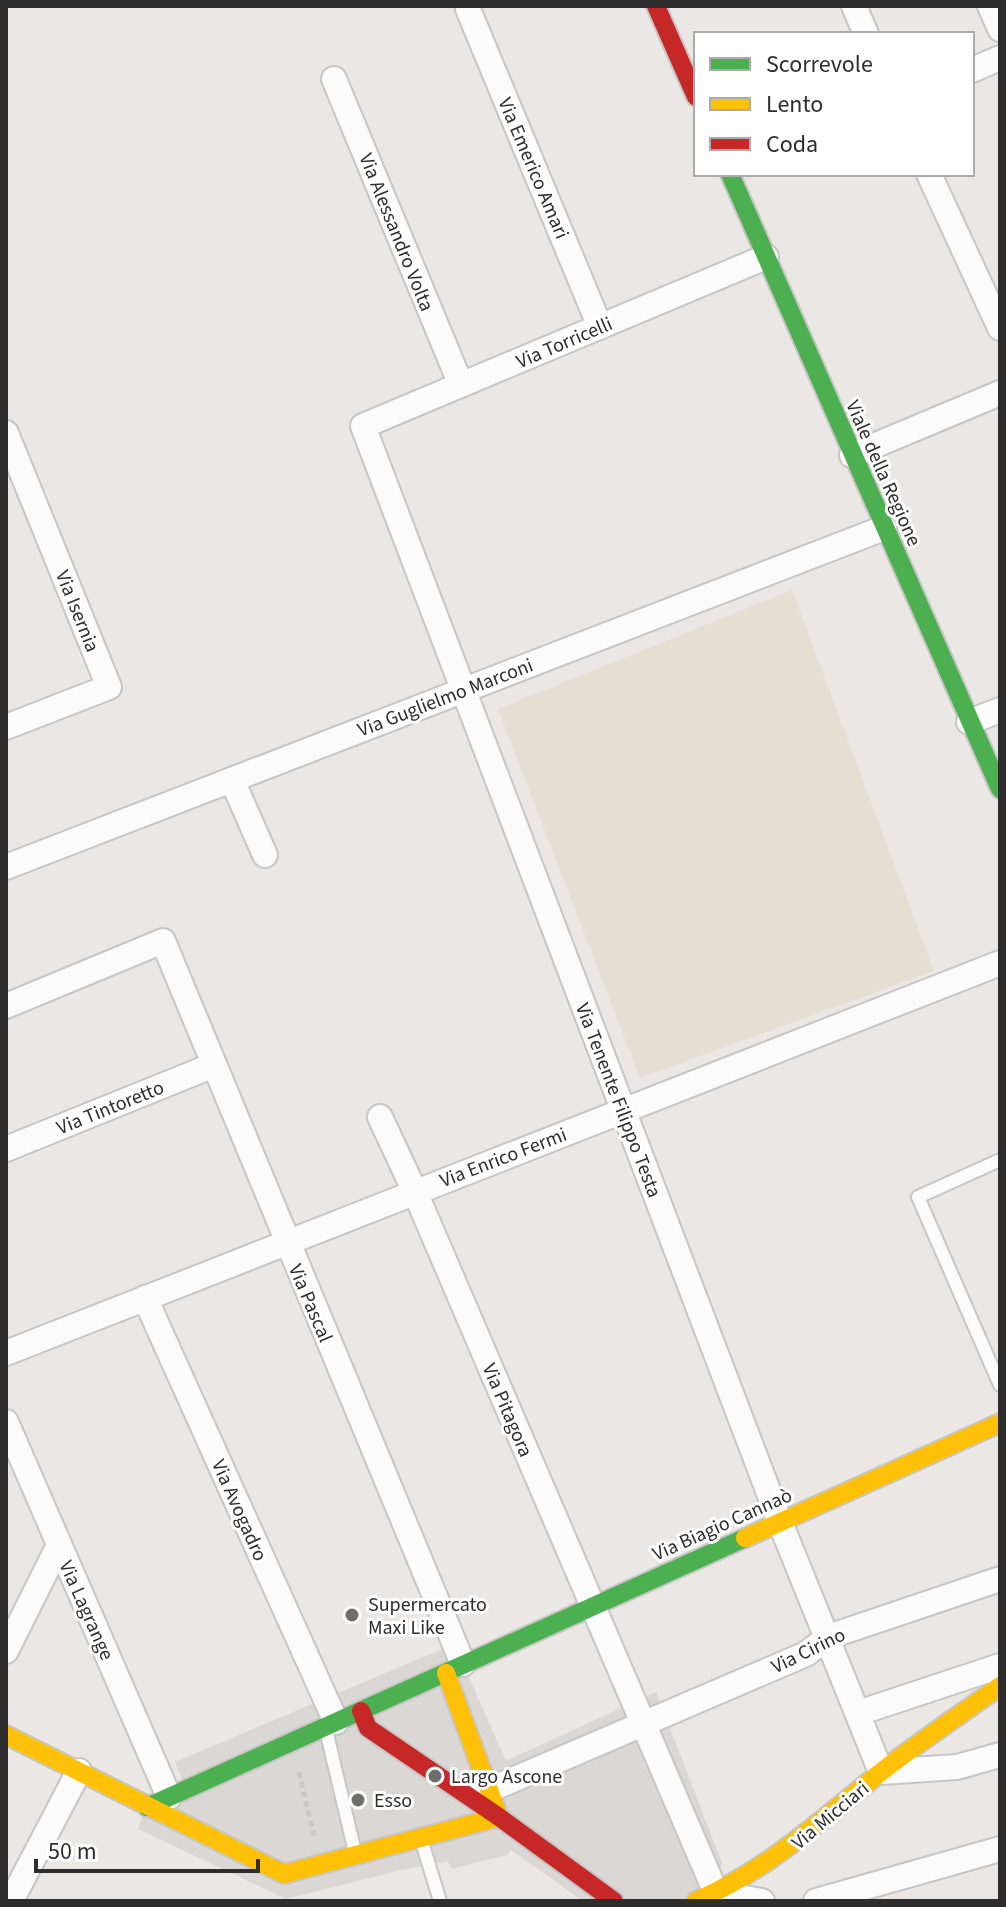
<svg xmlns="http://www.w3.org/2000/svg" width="1006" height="1907" viewBox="0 0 1006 1907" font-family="'Source Sans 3',sans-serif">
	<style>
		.education { fill: #e5ded3 }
		.plaza { fill: #dbd7d4 }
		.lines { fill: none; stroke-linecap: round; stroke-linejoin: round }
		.lane-casing { stroke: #c7c6c6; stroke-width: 16 }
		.street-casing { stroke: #c7c6c6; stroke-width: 28 }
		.fast-casing { stroke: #c7c6c6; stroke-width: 22 }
		.slow-casing { stroke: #c7c6c6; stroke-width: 22 }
		.jam-casing { stroke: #c7c6c6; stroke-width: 22 }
		.path { stroke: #c8c8c8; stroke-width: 5; stroke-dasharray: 6 4; stroke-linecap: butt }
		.lane { stroke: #fcfbfb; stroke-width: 12 }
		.street { stroke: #fcfbfb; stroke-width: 24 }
		.fast { stroke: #4caf50; stroke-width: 18 }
		.slow { stroke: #ffc107; stroke-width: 18 }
		.jam { stroke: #c62828; stroke-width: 18 }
		.poi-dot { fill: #706e6d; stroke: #fff; stroke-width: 3 }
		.labels { text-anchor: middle; stroke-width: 6; stroke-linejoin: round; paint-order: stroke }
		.street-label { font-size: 20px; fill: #2d2d2d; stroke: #fff }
		.poi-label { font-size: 20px; fill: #2d2d2d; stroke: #fff; text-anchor: start }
	</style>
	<rect width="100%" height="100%" fill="#ebe7e4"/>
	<path class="education" d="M792,590l142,381 -294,107 -142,-369z"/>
	<path class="plaza" d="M454,1644l52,117 150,-69 66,171 -8,38h-131l-72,-51 -4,5 -56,14 -3,-8 -47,9 -115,29 -148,-70 9,-22 39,-18 -11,-27z"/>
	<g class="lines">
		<g class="lane-casing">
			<g id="lane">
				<path d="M1000,1160l-82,37 82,188"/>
				<path d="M326,1730l29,122"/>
				<path d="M421,1839l19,62"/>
			</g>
		</g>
		<g class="street-casing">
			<g id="street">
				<path d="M854,6l12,28"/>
				<path d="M990,6l10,23"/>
				<path d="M468,9l132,318"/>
				<path d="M972,70l28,-12"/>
				<path d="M334,79l127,306"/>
				<path d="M929,174l71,154"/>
				<path d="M766,257l-403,169 417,1096 101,250 76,-5 43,-12"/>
				<path d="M6,433l103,254 -103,40"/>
				<path d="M852,455l148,-62"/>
				<path d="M969,722l31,-12"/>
				<path d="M232,780l33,75"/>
				<path d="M6,867l878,-339"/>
				<path d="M6,1006l157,-65 300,723"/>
				<path d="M380,1117l35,75 301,701 46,8"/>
				<path d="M6,1149l208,-84"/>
				<path d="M145,1298l191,424"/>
				<path d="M6,1353l994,-390"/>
				<path d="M6,1422l163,375"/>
				<path d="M6,1651l53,-106"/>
				<path d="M858,1713l142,-47"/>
				<path d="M475,1796l331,-142 22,-17 172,-58"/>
				<path d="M11,1901l68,-130"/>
				<path d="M816,1901l184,-52"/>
			</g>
		</g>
		<g class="fast-casing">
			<g id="fast">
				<path d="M730,174l270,615"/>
				<path d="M147,1807l598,-269"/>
			</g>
		</g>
		<g class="slow-casing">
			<g id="slow">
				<path d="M745,1538l255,-115"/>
				<path d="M6,1735l278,139 215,-57 -53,-144"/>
				<path d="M696,1901c73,-32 124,-80 185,-129 38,-30 79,-57 119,-86"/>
			</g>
		</g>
		<g class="jam-casing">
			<g id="jam">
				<path d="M656,6l40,91"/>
				<path d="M361,1711l7,17 131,89 115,84"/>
			</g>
		</g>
		<path class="path" d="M299,1772l15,64"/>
		<use href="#lane" class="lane"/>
		<use href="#street" class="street"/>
		<use href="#fast" class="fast"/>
		<use href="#slow" class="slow"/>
		<use href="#jam" class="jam"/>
	</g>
	<g class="poi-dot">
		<circle cx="352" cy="1615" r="8"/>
		<circle cx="435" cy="1776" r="8"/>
		<circle cx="358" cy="1800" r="8"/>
	</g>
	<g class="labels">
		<g class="street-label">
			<text transform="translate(534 168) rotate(67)" y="7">Via Emerico Amari</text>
			<text transform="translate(397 232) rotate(68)" y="7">Via Alessandro Volta</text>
			<text transform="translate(564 342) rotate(-23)" y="7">Via Torricelli</text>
			<text transform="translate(884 473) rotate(66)" y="7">Viale della Regione</text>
			<text transform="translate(78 611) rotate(68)" y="7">Via Isernia</text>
			<text transform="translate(445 697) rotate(-21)" y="7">Via Guglielmo Marconi</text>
			<text transform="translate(619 1100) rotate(69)" y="7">Via Tenente Filippo Testa</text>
			<text transform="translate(110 1107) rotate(-22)" y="7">Via Tintoretto</text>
			<text transform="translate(503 1157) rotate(-21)" y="7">Via Enrico Fermi</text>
			<text transform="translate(311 1303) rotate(67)" y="7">Via Pascal</text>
			<text transform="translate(508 1410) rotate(67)" y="7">Via Pitagora</text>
			<text transform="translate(240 1510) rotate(66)" y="7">Via Avogadro</text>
			<text transform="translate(722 1524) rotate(-24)" y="7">Via Biagio Cannaò</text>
			<text transform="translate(87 1610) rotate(66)" y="7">Via Lagrange</text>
			<text transform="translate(808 1650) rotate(-26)" y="7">Via Cirino</text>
			<text transform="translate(830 1815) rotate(-40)" y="7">Via Micciari</text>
		</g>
		<g class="poi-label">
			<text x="368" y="1611">Supermercato<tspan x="368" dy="23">Maxi Like</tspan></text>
			<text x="451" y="1783">Largo Ascone</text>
			<text x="374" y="1807">Esso</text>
		</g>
	</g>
	<rect width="1006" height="1907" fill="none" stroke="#2d2d2d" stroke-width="16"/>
	<rect x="694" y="32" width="280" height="144" fill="#ffffff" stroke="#ababab" stroke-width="2"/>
	<rect x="710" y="58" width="40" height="12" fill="#4caf50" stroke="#ababab" stroke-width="2"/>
	<text x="766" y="72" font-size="24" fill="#2d2d2d">Scorrevole</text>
	<rect x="710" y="98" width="40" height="12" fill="#ffc107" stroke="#ababab" stroke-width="2"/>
	<text x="766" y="112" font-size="24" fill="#2d2d2d">Lento</text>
	<rect x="710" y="138" width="40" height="12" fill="#c62828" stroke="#ababab" stroke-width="2"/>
	<text x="766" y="152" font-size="24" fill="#2d2d2d">Coda</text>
	<path d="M36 1859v12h222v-12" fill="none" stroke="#2d2d2d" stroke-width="4"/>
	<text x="48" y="1859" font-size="24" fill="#2d2d2d" stroke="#ffffff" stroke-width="6" paint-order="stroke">50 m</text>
</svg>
